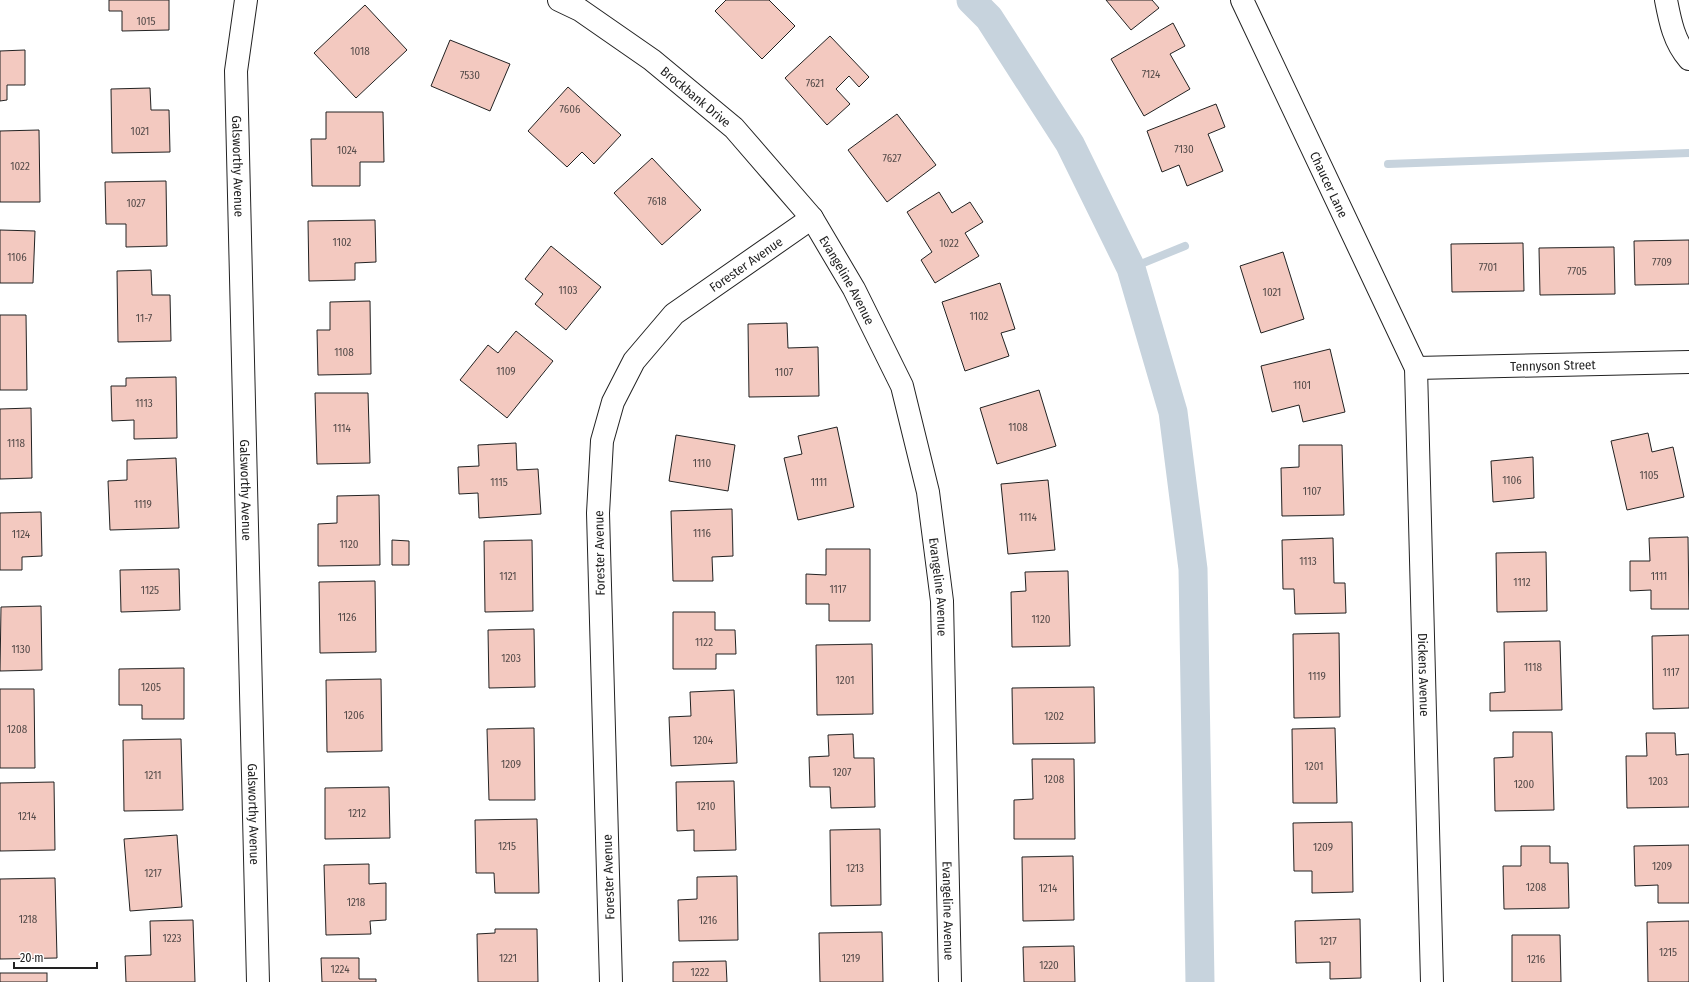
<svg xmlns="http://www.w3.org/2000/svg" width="1689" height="982" viewBox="0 0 1689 982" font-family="'Fira Sans Condensed',sans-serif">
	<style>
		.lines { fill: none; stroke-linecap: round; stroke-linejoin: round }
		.stream { stroke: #c7d3dd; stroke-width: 8 }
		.canal { stroke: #c7d3dd; stroke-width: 29 }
		.building { fill: #f3c9c0; stroke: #222 }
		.minor-casing { stroke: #222; stroke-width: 24 }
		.minor { stroke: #fff; stroke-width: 22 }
		.labels { text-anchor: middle; stroke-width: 3; stroke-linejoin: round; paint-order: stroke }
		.number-label { font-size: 11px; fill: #564c4a }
		.street-label { font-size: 13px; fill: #222; stroke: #fff }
	</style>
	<rect width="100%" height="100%" fill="#fff"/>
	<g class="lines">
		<g class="stream">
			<path d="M1388,164l301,-11"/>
			<path d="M1131,268l54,-22"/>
		</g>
		<path class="canal" d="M971,0l18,18 81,126 61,124 42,144 20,157 7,413"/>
	</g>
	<g class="building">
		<path d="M109,0h60v30l-47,1v-20h-13z"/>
		<path d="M726,0h43l26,26 -33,33 -47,-48z"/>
		<path d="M1106,0h46l7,8 -28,22z"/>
		<path d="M365,5l42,45 -51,48 -42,-45z"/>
		<path d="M1173,23l12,23 -15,8 20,35 -46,27 -33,-57z"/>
		<path d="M830,36l39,41 -10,10 -10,-11 -13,13 14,15 -23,21 -42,-47z"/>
		<path d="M450,40l60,24 -20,47 -59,-25z"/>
		<path d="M25,50v35h-18v15l-7,1v-50z"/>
		<path d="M568,87l53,48 -27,29 -12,-12 -15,15 -39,-36z"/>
		<path d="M150,88l1,22h18l1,42 -58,1 -1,-64z"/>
		<path d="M1216,104l9,23 -17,7 15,37 -36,15 -8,-21 -17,7 -15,-41z"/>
		<path d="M326,112h57l1,50h-24v24h-48l-1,-47h15z"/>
		<path d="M897,114l39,51 -49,37 -39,-52z"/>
		<path d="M39,130l1,72h-40v-71z"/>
		<path d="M652,158l49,52 -39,35 -48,-52z"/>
		<path d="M166,181l1,65 -41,1v-23h-20l-1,-42z"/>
		<path d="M939,192l13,21 18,-11 13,20 -18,11 14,23 -44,27 -14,-23 11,-8 -25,-40z"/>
		<path d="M375,220l1,42 -21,1v17l-46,1 -1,-60z"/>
		<path d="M0,230l35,1 -2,52h-33z"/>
		<path d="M1689,240v44l-54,1 -1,-44z"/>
		<path d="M1523,243l1,48 -72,1 -1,-48z"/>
		<path d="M551,246l50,41 -35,43 -31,-26 8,-10 -18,-15z"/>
		<path d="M1614,247l1,47 -75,1 -1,-47z"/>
		<path d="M1283,252l21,67 -43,14 -21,-67z"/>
		<path d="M151,270l1,25h18l1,46 -53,1 -1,-71z"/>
		<path d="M1000,283l15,46 -14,4 8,23 -44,15 -23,-69z"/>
		<path d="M370,301l1,73 -53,1 -1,-45h13v-28z"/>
		<path d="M0,315h26l1,75h-27z"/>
		<path d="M787,323l1,25 30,-1 1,49 -70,1 -1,-73z"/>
		<path d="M516,331l37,30 -46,57 -47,-38 28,-35 10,8z"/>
		<path d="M1330,349l15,63 -42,10 -4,-17 -27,7 -11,-46z"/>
		<path d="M176,377l1,61 -43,1v-19l-22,1 -1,-35h15v-8z"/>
		<path d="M1039,390l17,56 -59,18 -17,-56z"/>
		<path d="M315,393h53l2,70 -53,1z"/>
		<path d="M31,408l1,70 -32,1v-70z"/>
		<path d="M837,427l17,80 -56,13 -14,-62 18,-4 -4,-18z"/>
		<path d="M1648,433l4,19 21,-5 11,50 -57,13 -16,-69z"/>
		<path d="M676,435l59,10 -7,46 -59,-10z"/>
		<path d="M516,443l1,27 21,-1 3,45 -62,4 -1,-25 -19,1 -1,-27 21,-1 -1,-21z"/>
		<path d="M1299,445h43l2,70 -62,1 -1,-48 18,-1z"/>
		<path d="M1533,457l1,41 -41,4 -2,-41z"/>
		<path d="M176,458l3,70 -69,2 -2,-49 19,-1v-20z"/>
		<path d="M1048,480l7,70 -47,4 -7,-70z"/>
		<path d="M379,495l1,70 -62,1v-42l19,-1v-27z"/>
		<path d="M732,509l1,47 -21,1 1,24h-40l-2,-70z"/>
		<path d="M41,512l1,44 -20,1v13h-22v-57z"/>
		<path d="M1688,537l1,72h-38v-19l-21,1v-30h20l-1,-23z"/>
		<path d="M1333,538l1,45h11l1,30 -51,1 -1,-25h-11l-1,-49z"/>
		<path d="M392,540l17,1v24h-17z"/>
		<path d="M532,540l1,71 -48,1 -1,-71z"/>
		<path d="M826,549h44v72h-41v-17h-23v-30l20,1z"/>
		<path d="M1546,552l1,59 -50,1 -1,-59z"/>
		<path d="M179,569l1,41 -59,2 -1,-42z"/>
		<path d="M1068,571l2,75 -58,1 -1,-55 15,-1 -1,-19z"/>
		<path d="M375,581l1,71 -56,1 -1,-71z"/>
		<path d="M41,606l1,64 -42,1 1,-64z"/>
		<path d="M673,612h42v18h20l1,24h-20v15h-43z"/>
		<path d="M534,629l1,58 -46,1 -1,-58z"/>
		<path d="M1339,633l1,84 -46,1 -1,-84z"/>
		<path d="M1689,635v73l-36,1 -1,-73z"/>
		<path d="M1560,641l2,69 -72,1v-18l15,-1 -1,-50z"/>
		<path d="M872,644l1,70 -56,1 -1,-70z"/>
		<path d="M184,668v51h-42v-14h-23v-36z"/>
		<path d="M381,679l1,72 -55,1 -1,-72z"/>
		<path d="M1094,687l1,56 -82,1 -1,-56z"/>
		<path d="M0,689h34l1,79h-35z"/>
		<path d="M734,690l3,73 -66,3 -2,-49 22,-1 -1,-24z"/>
		<path d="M534,728l1,72h-46l-2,-71z"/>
		<path d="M1335,728l2,75h-44l-1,-74z"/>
		<path d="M1513,732h39l2,78 -59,1 -1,-53 19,-1z"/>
		<path d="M1646,733h29l1,22 13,-1v53l-62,1 -1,-52h21z"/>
		<path d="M853,734l1,24h20l1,49 -44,1 -1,-21h-20l-1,-30 20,-1 -1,-21z"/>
		<path d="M181,739l2,71 -59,1 -1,-71z"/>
		<path d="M1032,759h42l1,80h-61v-39l19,-1z"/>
		<path d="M734,781l2,69 -42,1v-21l-17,1 -1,-49z"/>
		<path d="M54,782l1,68 -55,1v-68z"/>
		<path d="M389,787l1,51 -65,1v-51z"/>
		<path d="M537,819l2,74h-44l-1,-20h-18l-1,-53z"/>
		<path d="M1352,822l1,70 -41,1v-22h-18l-1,-48z"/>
		<path d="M880,829l1,76 -50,1 -1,-76z"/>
		<path d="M177,835l5,72 -52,4 -6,-72z"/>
		<path d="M1689,845v58h-31v-18l-23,1 -1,-40z"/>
		<path d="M1521,846h29v17h18l1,45 -65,1 -1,-43h18z"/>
		<path d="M1073,856l1,64 -51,1 -1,-64z"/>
		<path d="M369,864v20l17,-1v37l-16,1 1,13 -45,1 -2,-70z"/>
		<path d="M737,876l1,64 -59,1 -1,-41 19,-1v-22z"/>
		<path d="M55,878l2,80 -57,1v-80z"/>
		<path d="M1360,919l1,59 -31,1v-17l-34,1 -1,-42z"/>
		<path d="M193,920l2,62h-69l-1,-26 26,-1 -1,-34z"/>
		<path d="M1689,921v61h-41l-1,-60z"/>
		<path d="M495,929h42l1,53h-60l-1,-48 18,-1z"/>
		<path d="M882,932l1,50h-63l-1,-49z"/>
		<path d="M1512,935h48l1,47h-49z"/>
		<path d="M1074,946l1,36h-51l-1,-35z"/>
		<path d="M321,958h38v21h17v3h-54z"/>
		<path d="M726,961l1,21h-54v-20z"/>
		<rect x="0" y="973" width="47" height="9"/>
	</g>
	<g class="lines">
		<g class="minor-casing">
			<g id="minor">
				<path id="s1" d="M246,0l-10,71 22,911"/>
				<path id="s2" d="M559,0l21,10 72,50 82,68 78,90 42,71 48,97 26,106 14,109 8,381"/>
				<path id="s3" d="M1242,0l174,368 16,614"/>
				<path d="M1666,0c4,21 8,42 23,59"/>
				<path id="s4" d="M1416,368l273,-6"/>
				<path id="s5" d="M611,982l-13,-469 4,-72 11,-39 21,-41 40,-47 138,-96"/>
			</g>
		</g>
		<use href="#minor" class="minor"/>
	</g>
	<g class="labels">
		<g class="number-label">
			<text x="146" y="25">1015</text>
			<text x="360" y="55">1018</text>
			<text x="1151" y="78">7124</text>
			<text x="470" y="79">7530</text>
			<text x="815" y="87">7621</text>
			<text x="570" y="113">7606</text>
			<text x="140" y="135">1021</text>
			<text x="1184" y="153">7130</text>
			<text x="347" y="154">1024</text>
			<text x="892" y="162">7627</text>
			<text x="20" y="170">1022</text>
			<text x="657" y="205">7618</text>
			<text x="136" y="207">1027</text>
			<text x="342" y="246">1102</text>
			<text x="949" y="247">1022</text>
			<text x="17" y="261">1106</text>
			<text x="1662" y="266">7709</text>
			<text x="1488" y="271">7701</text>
			<text x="1577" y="275">7705</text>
			<text x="568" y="294">1103</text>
			<text x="1272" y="296">1021</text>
			<text x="979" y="320">1102</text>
			<text x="144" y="322">11-7</text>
			<text x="344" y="356">1108</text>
			<text x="506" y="375">1109</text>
			<text x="784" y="376">1107</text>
			<text x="1302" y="389">1101</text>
			<text x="144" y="407">1113</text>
			<text x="1018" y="431">1108</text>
			<text x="342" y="432">1114</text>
			<text x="16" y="447">1118</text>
			<text x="702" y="467">1110</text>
			<text x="1649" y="479">1105</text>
			<text x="1512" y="484">1106</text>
			<text x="499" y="486">1115</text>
			<text x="819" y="486">1111</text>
			<text x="1312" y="495">1107</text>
			<text x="143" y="508">1119</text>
			<text x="1028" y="521">1114</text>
			<text x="702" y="537">1116</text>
			<text x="21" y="538">1124</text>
			<text x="349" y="548">1120</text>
			<text x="1308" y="565">1113</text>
			<text x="508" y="580">1121</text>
			<text x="1659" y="580">1111</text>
			<text x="1522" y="586">1112</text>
			<text x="838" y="593">1117</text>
			<text x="150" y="594">1125</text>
			<text x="347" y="621">1126</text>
			<text x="1041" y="623">1120</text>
			<text x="704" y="646">1122</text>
			<text x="21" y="653">1130</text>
			<text x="511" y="662">1203</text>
			<text x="1533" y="671">1118</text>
			<text x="1671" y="676">1117</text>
			<text x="1317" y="680">1119</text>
			<text x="845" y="684">1201</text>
			<text x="151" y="691">1205</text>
			<text x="354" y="719">1206</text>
			<text x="1054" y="720">1202</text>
			<text x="17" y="733">1208</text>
			<text x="703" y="744">1204</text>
			<text x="511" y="768">1209</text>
			<text x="1314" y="770">1201</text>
			<text x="842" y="776">1207</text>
			<text x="153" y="779">1211</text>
			<text x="1054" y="783">1208</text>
			<text x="1658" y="785">1203</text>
			<text x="1524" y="788">1200</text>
			<text x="706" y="810">1210</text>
			<text x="357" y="817">1212</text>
			<text x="27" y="820">1214</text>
			<text x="507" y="850">1215</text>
			<text x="1323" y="851">1209</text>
			<text x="1662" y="870">1209</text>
			<text x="855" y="872">1213</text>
			<text x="153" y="877">1217</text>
			<text x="1536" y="891">1208</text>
			<text x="1048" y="892">1214</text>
			<text x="356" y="906">1218</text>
			<text x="28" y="923">1218</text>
			<text x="708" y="924">1216</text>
			<text x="172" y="942">1223</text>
			<text x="1328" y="945">1217</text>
			<text x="1668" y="956">1215</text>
			<text x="508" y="962">1221</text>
			<text x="851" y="962">1219</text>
			<text x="1536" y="963">1216</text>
			<text x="1049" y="969">1220</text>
			<text x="340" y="973">1224</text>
			<text x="700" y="976">1222</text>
		</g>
		<g class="street-label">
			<text dy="5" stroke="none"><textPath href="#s2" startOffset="168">Brockbank Drive</textPath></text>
			<text dy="5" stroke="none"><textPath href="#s1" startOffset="167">Galsworthy Avenue</textPath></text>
			<text dy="5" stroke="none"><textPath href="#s3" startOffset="204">Chaucer Lane</textPath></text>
			<text dy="5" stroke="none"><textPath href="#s5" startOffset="777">Forester Avenue</textPath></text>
			<text dy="5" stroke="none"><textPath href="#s2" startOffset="408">Evangeline Avenue</textPath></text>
			<text dy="5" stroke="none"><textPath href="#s4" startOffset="137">Tennyson Street</textPath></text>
			<text dy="5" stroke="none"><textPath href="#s1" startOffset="491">Galsworthy Avenue</textPath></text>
			<text transform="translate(599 553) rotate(-91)" y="5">Forester Avenue</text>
			<text dy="5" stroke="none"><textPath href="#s2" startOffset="732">Evangeline Avenue</textPath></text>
			<text dy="5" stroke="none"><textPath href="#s3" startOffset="714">Dickens Avenue</textPath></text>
			<text dy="5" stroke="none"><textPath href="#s1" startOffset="815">Galsworthy Avenue</textPath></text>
			<text transform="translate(608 877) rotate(-92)" y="5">Forester Avenue</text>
			<text dy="5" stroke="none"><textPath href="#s2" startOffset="1056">Evangeline Avenue</textPath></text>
		</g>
	</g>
	<path d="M14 962v6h83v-6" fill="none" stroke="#222222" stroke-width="2"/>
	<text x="20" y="962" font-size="12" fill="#222222" stroke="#ffffff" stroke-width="3" paint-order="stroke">20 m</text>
</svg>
